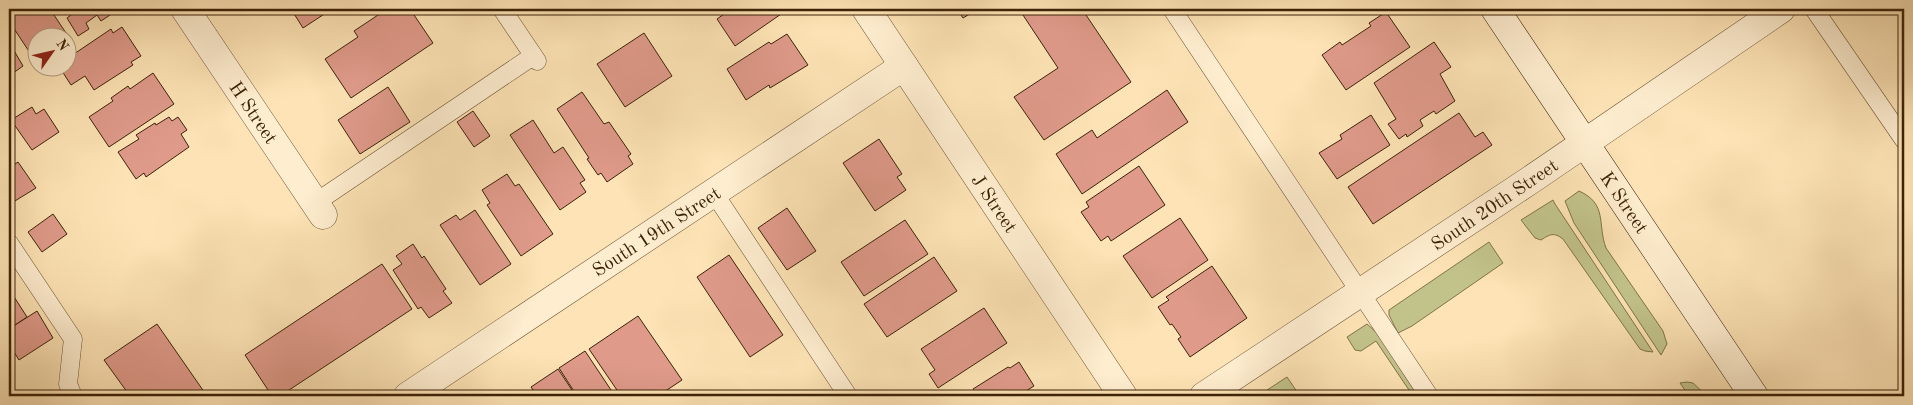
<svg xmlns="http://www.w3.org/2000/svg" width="1913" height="405" viewBox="0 0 1913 405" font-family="'Old Standard TT',serif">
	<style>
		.green { fill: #c2c38b; stroke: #7f734a }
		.building { fill: #df9a8a; stroke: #3c2308 }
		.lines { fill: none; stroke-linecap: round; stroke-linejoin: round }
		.lane-casing { stroke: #6c5333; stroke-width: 19 }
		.street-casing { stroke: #6c5333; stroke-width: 29 }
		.secondary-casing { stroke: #3c2308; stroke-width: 29 }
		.lane { stroke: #feedcf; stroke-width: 18 }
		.street { stroke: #feedcf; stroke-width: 28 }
		.secondary { stroke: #feedcf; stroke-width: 28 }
		.labels { text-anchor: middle; stroke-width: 4; stroke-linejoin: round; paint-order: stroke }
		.street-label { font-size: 19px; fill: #3c2308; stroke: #feedcf }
	</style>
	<rect width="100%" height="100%" fill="#fde3b5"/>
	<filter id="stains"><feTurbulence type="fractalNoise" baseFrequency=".004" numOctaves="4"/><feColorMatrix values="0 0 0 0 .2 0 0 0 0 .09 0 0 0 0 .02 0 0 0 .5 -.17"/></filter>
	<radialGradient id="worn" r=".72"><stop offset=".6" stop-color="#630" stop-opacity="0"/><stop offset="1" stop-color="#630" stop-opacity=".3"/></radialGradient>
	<g class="green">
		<path d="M1579,191c29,13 18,33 27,57l57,83 4,13 -6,11 -87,-132 -9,-22z"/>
		<path d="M1553,200l2,4 98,148 -8,-1 -5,-2 -77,-110c-9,-7 -13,-5 -22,1l-6,-2 -14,-18z"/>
		<path d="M1489,242l14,21 -91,63 -14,7 -9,-18v-5z"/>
		<path d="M1367,324l11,10 40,62h-5l-37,-55 -15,10 -6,-1 -8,-13z"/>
		<path d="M1287,377l13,19h-42z"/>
		<path d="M1687,382l6,1 14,13h-18l-9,-13z"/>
	</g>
	<g class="building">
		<path d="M9,9h41l18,27 -2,2h-28v18l-4,3 -25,-38 2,-2 -2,-4z"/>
		<path d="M66,9h45l2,4 -12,8 -4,-6 -11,8 3,6 -11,7 -11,-18 4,-3z"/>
		<path d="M291,9h41l-29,19z"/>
		<path d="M387,9h23l23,34 -82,55 -26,-39 33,-22 -4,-6z"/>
		<path d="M731,9h51l2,3 -49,34 -18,-27z"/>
		<path d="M957,9h21l-15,9z"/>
		<path d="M1019,9h63l49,73 -87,58 -30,-43 44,-29z"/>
		<path d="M1386,12l24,35 -64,43 -24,-35 18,-13 2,3 29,-19 -2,-3z"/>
		<path d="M122,27l19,29 -10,6 2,3 -39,25 -9,-14 -14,9 -11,-17h8v-10l43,-29 2,4z"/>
		<path d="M644,33l28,43 -47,31 -28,-43z"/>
		<path d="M787,34l21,31 -38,23 -1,-3 -23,15 -19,-31 42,-27 2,2z"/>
		<path d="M9,42l14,24 -14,10z"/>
		<path d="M1434,42l17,25 -11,7 15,27 -19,13 -2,-3 -14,9 3,6 -16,11 -1,-3 -7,5 -11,-15 8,-5 -22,-36z"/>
		<path d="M153,73l21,31 -65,43 -20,-30 24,-16 -2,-3 17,-12 2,3z"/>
		<path d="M388,87l22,35 -50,32 -22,-34z"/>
		<path d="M1167,90l21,32 -106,72 -26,-40 36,-24 5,8z"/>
		<path d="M582,92l22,32 5,-2 22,32 -3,2 5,8 -26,18 -6,-9 -3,2 -11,-16 2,-1 -32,-49z"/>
		<path d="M32,107l4,7 8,-5 15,23 -27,18 -21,-30z"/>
		<path d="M473,111l17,25 -16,11 -17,-25z"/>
		<path d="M1459,113l16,24 8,-5 9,13 -119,79 -25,-37z"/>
		<path d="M1371,115l19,30 -53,34 -18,-26 23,-14 -2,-4z"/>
		<path d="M169,117l3,4 6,-4 9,13 -6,4 8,13 -43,30 -2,-4 -8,6 -18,-27 21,-13 -3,-4 19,-12 1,2z"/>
		<path d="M533,120l21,33 9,-6 22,33 -5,3 6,9 -26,18 -50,-75z"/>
		<path d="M879,139l23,35 -5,3 9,13 -31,21 -32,-48z"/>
		<path d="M18,162l18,26 -26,16 -1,-2v-34z"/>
		<path d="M1139,166l26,39 -54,36 -3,-5 -7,5 -20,-29 8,-5 -3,-5z"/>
		<path d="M507,174l8,12 4,-2 34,50 -32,22 -34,-51 3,-2 -8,-13z"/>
		<path d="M787,208l29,43 -29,19 -29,-42z"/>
		<path d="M475,210l36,54 -31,21 -40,-60 16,-10 4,5z"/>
		<path d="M53,214l14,20 -25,18 -14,-20z"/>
		<path d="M1180,218l28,42 -56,38 -29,-42z"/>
		<path d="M905,220l23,34 -64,42 -23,-34z"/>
		<path d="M413,244l9,14 2,-2 22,33 -3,2 9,12 -23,15 -8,-11 -3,2 -25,-39 9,-6 -6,-8z"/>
		<path d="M729,255l54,80 -33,22 -53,-80z"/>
		<path d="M934,257l23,34 -70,46 -23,-33z"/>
		<path d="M382,264l30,45 -132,87h-8l-27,-41z"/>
		<path d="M1212,266l35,52 -57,39 -12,-18 3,-2 -9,-13 -2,1 -12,-18 11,-7 -3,-3z"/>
		<path d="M9,289l18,28 -18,12z"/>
		<path d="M984,308l23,35 -69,45 -9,-14 6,-4 -14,-21z"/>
		<path d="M37,311l16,27 -34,22 -10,-16v-15z"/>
		<path d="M638,316l44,64 -24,16h-37l-32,-47z"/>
		<path d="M157,324l50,72h-77l-26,-36z"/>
		<path d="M585,351l30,45h-38l-18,-28z"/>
		<path d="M1019,362l15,24 -16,10h-47l4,-2 -2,-5 35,-22 2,1z"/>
		<path d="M558,369l18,27h-39l-6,-9z"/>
	</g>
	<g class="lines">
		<g class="lane-casing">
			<g id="lane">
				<path d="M502,9l35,52"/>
				<path d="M1172,9l257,387"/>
				<path d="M1814,9l90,131"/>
				<path d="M714,193l134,203"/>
				<path d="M315,203l218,-147"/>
				<path d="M9,243l64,96 -5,45 5,12"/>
			</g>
		</g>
		<g class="street-casing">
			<g id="street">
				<path d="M185,9l138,206"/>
				<path d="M866,9l257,387"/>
				<path d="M408,396l496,-330"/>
				<path d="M1204,396l325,-215 252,-172"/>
			</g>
		</g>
		<g class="secondary-casing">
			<path id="secondary" d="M1495,9l259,387"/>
		</g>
		<use href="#lane" class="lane"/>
		<use href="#street" class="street"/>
		<use href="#secondary" class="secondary"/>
	</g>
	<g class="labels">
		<g class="street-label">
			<text transform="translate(254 112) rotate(56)" y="7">H Street</text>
			<text transform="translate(1625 202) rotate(56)" y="7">K Street</text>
			<text transform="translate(995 203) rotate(56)" y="7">J Street</text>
			<text transform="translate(1494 204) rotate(-34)" y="7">South 20th Street</text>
			<text transform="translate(656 231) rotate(-33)" y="7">South 19th Street</text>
		</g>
	</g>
	<rect width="1913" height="405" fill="none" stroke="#fde3b5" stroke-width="30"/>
	<rect x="10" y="10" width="1893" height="385" fill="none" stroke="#3c2308" stroke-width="2.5"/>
	<rect x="15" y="15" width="1883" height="375" fill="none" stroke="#3c2308"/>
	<g transform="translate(52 52) rotate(56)"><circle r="24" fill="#feedcf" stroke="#b09c7f"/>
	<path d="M0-4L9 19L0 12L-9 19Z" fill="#8f2418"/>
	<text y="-8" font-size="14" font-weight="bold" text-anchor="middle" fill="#3c2308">N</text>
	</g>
	<rect width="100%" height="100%" filter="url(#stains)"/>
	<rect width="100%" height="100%" fill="url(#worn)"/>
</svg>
